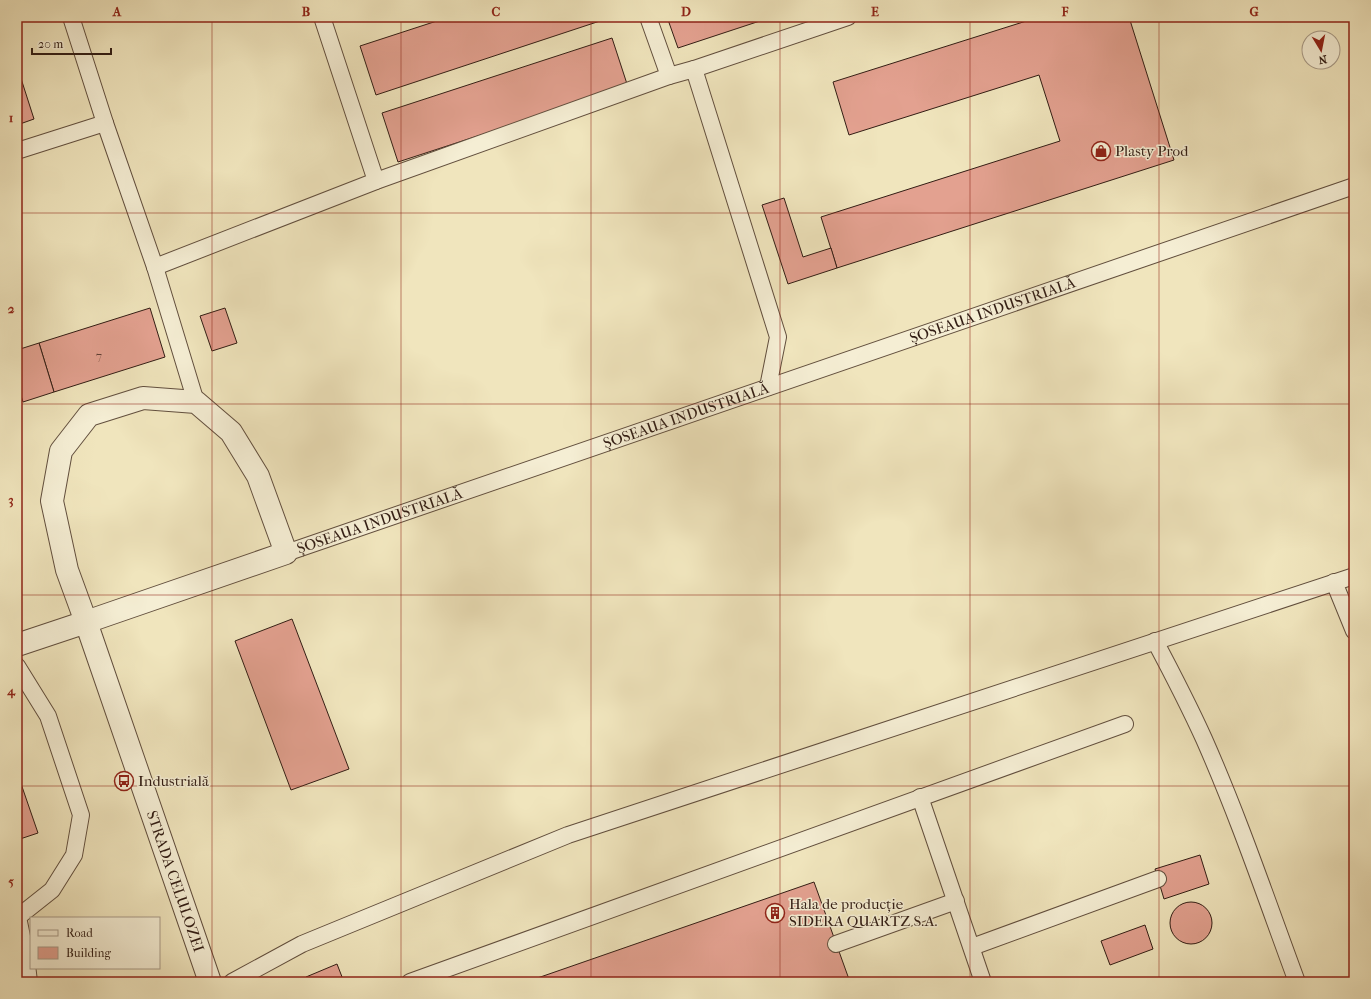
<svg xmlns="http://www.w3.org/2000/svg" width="1371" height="999" viewBox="0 0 1371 999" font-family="'IM FELL French Canon',serif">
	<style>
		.building { fill: #e3a190; stroke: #321d14 }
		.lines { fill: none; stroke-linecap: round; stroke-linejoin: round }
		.service-casing { stroke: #624f3e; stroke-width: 18 }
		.minor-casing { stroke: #624f3e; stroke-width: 24 }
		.tertiary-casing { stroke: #624f3e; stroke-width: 24 }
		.service { stroke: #f5eed4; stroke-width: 16 }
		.minor { stroke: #f5eed4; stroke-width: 22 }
		.tertiary { stroke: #f5eed4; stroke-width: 22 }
		.grid { fill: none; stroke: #8f2418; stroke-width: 1; stroke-opacity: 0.55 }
		.labels { text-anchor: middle; stroke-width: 3; stroke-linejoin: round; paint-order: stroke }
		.number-label { font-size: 13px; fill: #5e3e33 }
		.poi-label { font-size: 15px; fill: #321d14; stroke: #f5eed4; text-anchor: start }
		.street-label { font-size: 15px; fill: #321d14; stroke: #f5eed4 }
		.neatline { fill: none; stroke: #8f2418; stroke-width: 1.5 }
		.grid-label { font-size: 13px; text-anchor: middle; font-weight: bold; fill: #8f2418 }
	</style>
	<rect width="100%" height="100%" fill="#f0e5bd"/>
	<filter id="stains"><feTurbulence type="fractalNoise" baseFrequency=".005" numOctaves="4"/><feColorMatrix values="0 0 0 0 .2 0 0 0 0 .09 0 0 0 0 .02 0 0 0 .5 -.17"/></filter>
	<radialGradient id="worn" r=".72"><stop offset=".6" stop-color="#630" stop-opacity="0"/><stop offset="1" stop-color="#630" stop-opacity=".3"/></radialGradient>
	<g class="building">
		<path d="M449,17h157v2l-230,76 -16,-49z"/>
		<path d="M667,17h105l-94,31z"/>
		<path d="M1039,17h90l45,143 -337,108 -16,-51 239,-76 -21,-66 -190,60 -16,-53z"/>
		<path d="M612,38l16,49 -230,75 -16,-49z"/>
		<path d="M17,66l17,53 -17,6z"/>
		<path d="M784,198l19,59 28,-9 6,20 -49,16 -26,-79z"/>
		<path d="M150,308l15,49 -111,35 -15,-49z"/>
		<path d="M225,308l12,35 -25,8 -12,-35z"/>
		<path d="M39,343l15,49 -31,10 -6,-19v-33z"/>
		<path d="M292,619l57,150 -58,21 -56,-149z"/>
		<path d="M18,775l20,58 -21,7v-64z"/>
		<path d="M1200,855l9,29 -45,15 -9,-30z"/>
		<path d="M814,882l36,100h-324z"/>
		<circle cx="1191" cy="923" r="21"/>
		<path d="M1145,925l8,24 -43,16 -9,-24z"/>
		<path d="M337,964l7,18h-36l-2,-5z"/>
	</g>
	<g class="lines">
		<g class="service-casing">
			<g id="service">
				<path d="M71,17l34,106 50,144 41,135"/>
				<path d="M322,17l54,164"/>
				<path d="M648,17l21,59 25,-7 84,268 -10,50"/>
				<path d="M694,69l154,-52"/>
				<path d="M17,151l88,-28"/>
				<path d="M155,267l221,-86 293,-105"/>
				<path id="s1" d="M286,553l1068,-367"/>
				<path d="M1334,582l20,49"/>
				<path d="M1155,641c17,32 34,65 49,98 35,79 63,162 93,243"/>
				<path d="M17,666l31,50 33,99 -7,40 -22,35 -34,27 8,39 3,26"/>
				<path d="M920,797l63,185"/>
				<path d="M836,944l120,-43"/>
				<path d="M972,947l186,-68"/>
				<path d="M232,982l70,-38 266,-109 786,-259"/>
				<path d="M410,982l715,-258"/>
			</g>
		</g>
		<g class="minor-casing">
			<path id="minor" d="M143,398l53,4 35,30 27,44 28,77 -200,69 -19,-52 -15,-69 9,-50 28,-36z"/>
		</g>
		<g class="tertiary-casing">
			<g id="tertiary">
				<path id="s2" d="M17,645l69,-23 124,360"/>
			</g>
		</g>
		<use href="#service" class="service"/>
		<use href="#minor" class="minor"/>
		<use href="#tertiary" class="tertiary"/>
	</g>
	<path class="grid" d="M212,17v965M401,17v965M591,17v965M780,17v965M970,17v965M1159,17v965M17,213h1337M17,404h1337M17,595h1337M17,786h1337"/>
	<defs>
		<g id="shop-ring" transform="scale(1)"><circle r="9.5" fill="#f5eed4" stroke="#8f2418" stroke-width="1.5"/><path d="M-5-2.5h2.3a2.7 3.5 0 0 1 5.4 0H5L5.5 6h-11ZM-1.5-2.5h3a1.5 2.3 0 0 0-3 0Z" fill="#8f2418"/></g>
		<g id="bus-ring" transform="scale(1)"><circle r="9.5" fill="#f5eed4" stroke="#8f2418" stroke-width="1.5"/><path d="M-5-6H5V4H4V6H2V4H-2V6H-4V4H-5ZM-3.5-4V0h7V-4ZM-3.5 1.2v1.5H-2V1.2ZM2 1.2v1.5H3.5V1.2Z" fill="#8f2418"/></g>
		<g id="building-ring" transform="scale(1)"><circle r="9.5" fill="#f5eed4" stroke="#8f2418" stroke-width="1.5"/><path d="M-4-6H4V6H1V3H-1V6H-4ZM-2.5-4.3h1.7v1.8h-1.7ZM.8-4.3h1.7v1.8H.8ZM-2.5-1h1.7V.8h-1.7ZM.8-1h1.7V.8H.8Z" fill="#8f2418"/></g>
	</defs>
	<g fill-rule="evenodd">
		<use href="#shop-ring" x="1101" y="151"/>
		<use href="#bus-ring" x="124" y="781"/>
		<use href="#building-ring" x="775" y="913"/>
	</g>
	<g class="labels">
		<g class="number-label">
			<text x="99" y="360">7</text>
		</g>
		<g class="poi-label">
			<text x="1115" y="156">Plasty Prod</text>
			<text x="138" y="786">Industrială</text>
			<text x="789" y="909">Hala de producție<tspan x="789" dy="17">SIDERA QUARTZ S.A.</tspan></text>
		</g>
		<g class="street-label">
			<text dy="5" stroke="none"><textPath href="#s1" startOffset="747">ȘOSEAUA INDUSTRIALĂ</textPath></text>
			<text dy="5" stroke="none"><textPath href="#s1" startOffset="423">ȘOSEAUA INDUSTRIALĂ</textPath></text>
			<text dy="5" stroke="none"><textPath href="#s1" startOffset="99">ȘOSEAUA INDUSTRIALĂ</textPath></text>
			<text dy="5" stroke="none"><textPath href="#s2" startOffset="347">STRADA CELULOZEI</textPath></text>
		</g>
	</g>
	<rect width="1371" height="999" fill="none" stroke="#f0e5bd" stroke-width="44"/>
	<rect x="30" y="917" width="130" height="52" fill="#f5eed4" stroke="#a79a87"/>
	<rect x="38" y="930" width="20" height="6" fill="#f5eed4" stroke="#a79a87"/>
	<text x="66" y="937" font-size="12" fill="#321d14">Road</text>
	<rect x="38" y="947" width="20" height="12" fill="#e3a190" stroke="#a79a87"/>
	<text x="66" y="957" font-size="12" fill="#321d14">Building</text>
	<g transform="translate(1321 50) rotate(170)"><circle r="19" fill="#f5eed4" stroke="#a79a87"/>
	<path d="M0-3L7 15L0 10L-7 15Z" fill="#8f2418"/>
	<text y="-6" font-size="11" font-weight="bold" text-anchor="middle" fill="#321d14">N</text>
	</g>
	<path d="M32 48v6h79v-6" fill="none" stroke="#321d14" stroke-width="2"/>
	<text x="38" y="48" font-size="12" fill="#321d14" stroke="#f5eed4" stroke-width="3" paint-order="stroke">20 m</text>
	<rect x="22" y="22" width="1327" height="955" class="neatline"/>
	<g class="grid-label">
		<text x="117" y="16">A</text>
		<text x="306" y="16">B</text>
		<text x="496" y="16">C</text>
		<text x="686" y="16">D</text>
		<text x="875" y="16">E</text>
		<text x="1065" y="16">F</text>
		<text x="1254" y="16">G</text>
		<text x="11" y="122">1</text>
		<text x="11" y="313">2</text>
		<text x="11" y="504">3</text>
		<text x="11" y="695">4</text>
		<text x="11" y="886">5</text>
	</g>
	<rect width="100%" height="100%" filter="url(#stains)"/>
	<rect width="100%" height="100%" fill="url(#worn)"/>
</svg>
